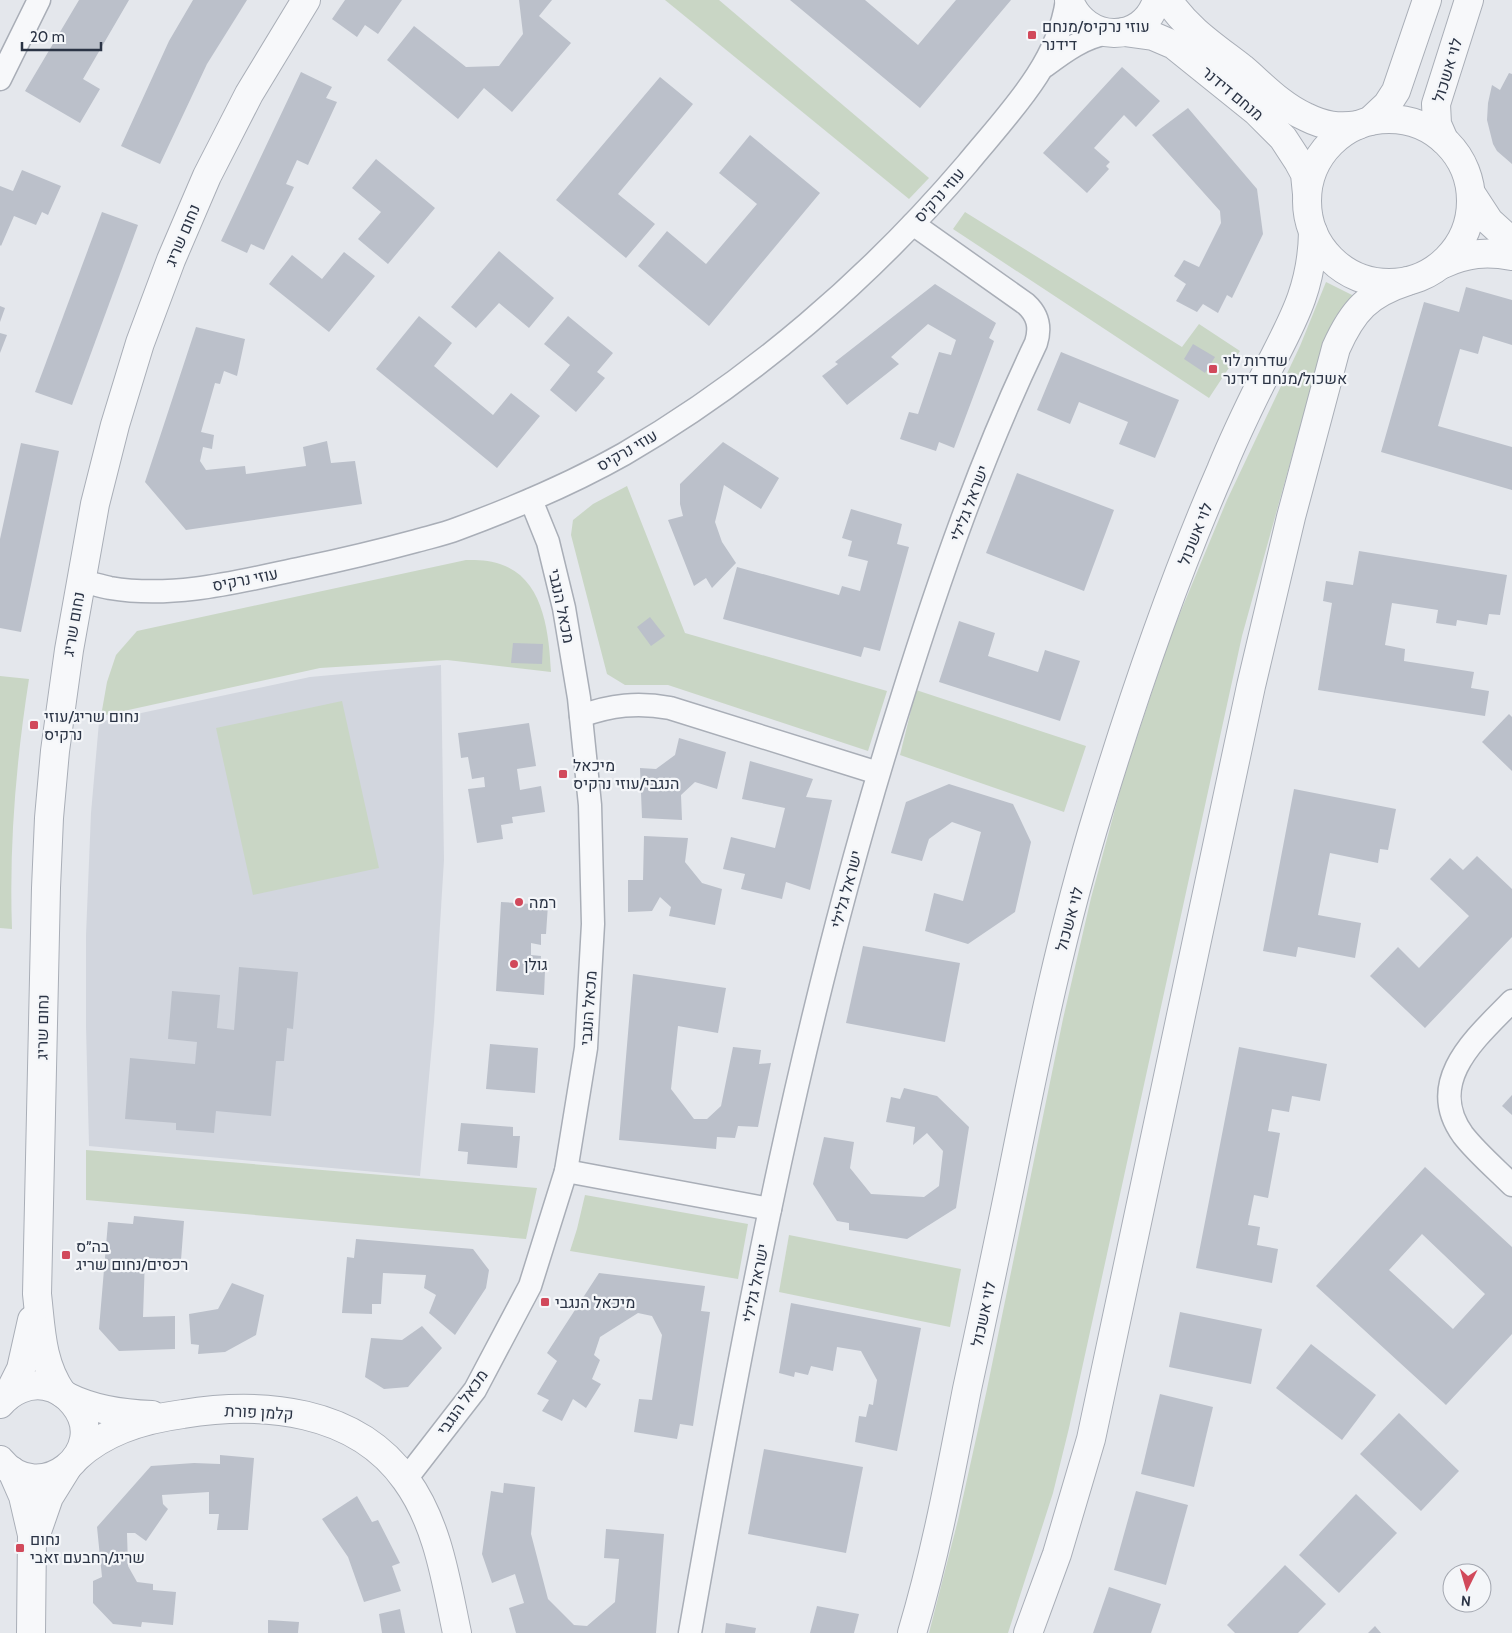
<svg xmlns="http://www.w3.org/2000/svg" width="1512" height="1633" viewBox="0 0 1512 1633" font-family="Cabin,Heebo,sans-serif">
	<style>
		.built { fill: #d2d6de }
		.green { fill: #c9d6c5 }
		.building { fill: #bbc0ca; fill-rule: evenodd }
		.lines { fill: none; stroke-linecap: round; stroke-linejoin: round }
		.minor-casing { stroke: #a9aeb7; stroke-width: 25 }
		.tertiary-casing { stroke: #a9aeb7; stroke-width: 30 }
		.minor { stroke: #f7f8fa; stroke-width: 22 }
		.tertiary { stroke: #f7f8fa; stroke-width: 28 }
		.poi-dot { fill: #d1495b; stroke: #f4f6f9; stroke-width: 2 }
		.labels { text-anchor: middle; stroke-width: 4.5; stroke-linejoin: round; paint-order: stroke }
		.poi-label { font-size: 16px; fill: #2b3445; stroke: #f4f6f9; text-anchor: start }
		.street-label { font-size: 16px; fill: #2b3445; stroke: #f4f6f9 }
	</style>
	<rect width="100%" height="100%" fill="#e4e7ec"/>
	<path class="built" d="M441,665l3,195 -10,162 -14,154 -331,-30 -3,-119v-92l5,-122 8,-91 211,-45z"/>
	<g class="green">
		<path d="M665,0h54l210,178 -20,21z"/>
		<path d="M965,212l217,135 17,-23 41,27 -31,47 -256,-169z"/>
		<path d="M1326,282l28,14 -18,20 -16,39 -78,281 -173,792 -16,65 -45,140h-79l29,-113 29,-131 76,-370 28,-121 33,-122 47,-141 56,-135 73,-154z"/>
		<path d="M627,486l58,147 202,58 -19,60 -200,-66h-43l-18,-11 -36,-139 2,-15 20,-16z"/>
		<path d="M466,560c12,0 23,0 34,4 44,14 49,69 51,108l-104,-12 -127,8 -219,48 6,-34 9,-27 21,-24z"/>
		<path d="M0,676l29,3c-13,83 -20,166 -17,250l-12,-1z"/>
		<path d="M916,690l170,56 -22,66 -164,-57z"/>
		<path d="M342,701l37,167 -126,27 -37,-167z"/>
		<path d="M86,1150l451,38 -11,51 -440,-39z"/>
		<path d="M585,1195l163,29 -10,55 -168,-28 7,-22z"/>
		<path d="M789,1235l172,34 -11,58 -171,-35z"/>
	</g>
	<g class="building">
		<path d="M79,0h50l-46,79 17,10 -20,34 -55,-32z"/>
		<path d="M193,0h54l-40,64 -47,100 -39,-18 48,-105z"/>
		<path d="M345,0h57l-24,34 -13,-9 -8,12 -25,-18z"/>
		<path d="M519,0h33l-13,16 32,27 -59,69 -28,-24 -26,31 -71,-59 27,-34 52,41 33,-1 24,-32z"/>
		<path d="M790,0h75l53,45 38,-45h55l-91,108z"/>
		<path d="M1122,67l38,34 -24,26 -12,-12 -30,33 16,14 -4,4 3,3 -22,24 -44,-40z"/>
		<path d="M301,72l31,15 -6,11 11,4 -29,63 -11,-5 -11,24 8,3 -30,63 -13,-6 -4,9 -26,-12z"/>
		<path d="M1509,73l3,1v90l-15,-13 -4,-7 -6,-24 1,-17 4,-18 8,5z"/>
		<path d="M660,77l33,27 -75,90 37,30 -29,34 -70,-58z"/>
		<path d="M1188,108l69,81 6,45 -31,64 -5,-3 -9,18 -15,-9 -6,8 -21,-11 10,-17 -12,-8 10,-16 15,7 22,-44 -1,-12 -68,-76z"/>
		<path d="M750,135l70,58 -111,133 -71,-60 29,-35 39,33 51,-60 -38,-31z"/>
		<path d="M376,159l59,49 -47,56 -30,-25 23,-27 -29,-24z"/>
		<path d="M22,170l39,16 -13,29 -6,-3 -6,13 -22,-9 -13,30 -1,-1v-59l13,5z"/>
		<path d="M102,212l36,13 -66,180 -37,-13z"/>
		<path d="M499,251l55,47 -25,30 -30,-25 -23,25 -25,-21z"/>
		<path d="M344,252l31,24 -46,56 -60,-48 23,-29 30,24z"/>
		<path d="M935,284l61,39 -7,15 5,3 -40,107 -15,-6 -3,9 -36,-12 9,-27 9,2 21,-62 12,3 5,-15 -28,-16 -37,33 8,7 -52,41 -25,-29 16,-12 -3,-2z"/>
		<path d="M1466,287l46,13v45l-29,-9 -5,18 -18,-5 -22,77 74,21v43l-131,-38 43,-150 35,10z"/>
		<path d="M0,306l5,2 -5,14z"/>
		<path d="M419,316l33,27 -18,23 59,49 18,-22 29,23 -43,52 -121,-99z"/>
		<path d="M568,316l45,37 -16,19 8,6 -29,34 -26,-22 20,-25 -26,-21z"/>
		<path d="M196,327l49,12 -8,37 -13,-5 -4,13 -5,-1 -14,49 13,3 -2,14 -9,-2 -3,14 6,9 39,-4 1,8 60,-8 -3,-19 24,-6 4,22 24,-2 7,43 -176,26 -41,-48z"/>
		<path d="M0,333l7,2 -7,18z"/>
		<path d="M1193,344l22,13 -10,16 -21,-14z"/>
		<path d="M1061,352l118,48 -24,58 -36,-14 9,-22 -49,-20 -9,22 -33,-14z"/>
		<path d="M723,442l56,36 -18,31 -37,-24 -9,37 7,20 14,21 -24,25 -6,-10 -12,8 -26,-66 15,-4 -3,-12v-20z"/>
		<path d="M21,443l38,8 -38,181 -21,-4v-89z"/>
		<path d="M1017,473l97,37 -30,81 -98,-38z"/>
		<path d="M851,509l51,15 -5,20 12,3 -29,104 -16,-4 -3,10 -138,-38 14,-52 102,28 3,-9 18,5 8,-30 -20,-5 4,-15 -10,-3z"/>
		<path d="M1359,551l148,24 -7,40 -11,-1 -2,11 -30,-5 -1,6 -20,-3 2,-13 -46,-7 -7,42 20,4 -1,12 70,11 -3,16 18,3 -4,25 -167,-26 14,-87 -9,-2 3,-20 27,4z"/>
		<path d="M650,617l15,19 -14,10 -14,-19z"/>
		<path d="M959,621l36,12 -7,23 50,16 7,-22 35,11 -20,60 -121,-39z"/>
		<path d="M513,643l30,1 -1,20 -31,-1z"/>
		<path d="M1509,714l3,3v54l-30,-29z"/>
		<path d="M529,723l7,43 -19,3 3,21 21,-4 4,26 -33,5 1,6 -12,2 2,14 -26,4 -9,-54 17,-2 -1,-10 -12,2 -4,-22 -7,1 -3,-25z"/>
		<path d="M679,738l47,14 -9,37 -22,-7 -14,13 1,25 -40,-2 -2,-50 16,1 19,-14z"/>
		<path d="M750,761l63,18 -7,18 26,3 -22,90 -24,-8 -4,17 -41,-10 4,-15 -22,-5 8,-32 44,11 10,-40 -43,-9z"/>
		<path d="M949,784l64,20 18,38 -16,70 -47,32 -43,-13 9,-38 29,8 18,-69 -29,-10 -23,17 -7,22 -31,-8 15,-51z"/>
		<path d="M1294,789l102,20 -8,41 -8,-1 -2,14 -48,-10 -12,62 43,8 -6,35 -57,-11 -2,10 -33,-6z"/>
		<path d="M644,836l44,2 -3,24 17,21 20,6 -7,36 -46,-9 2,-9 -11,-10 -8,14 -24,1v-32h15z"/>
		<path d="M1477,856l35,33v48l-87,91 -55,-52 28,-29 21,21 50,-52 -39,-37 20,-21 13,12z"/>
		<path d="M501,902l47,3 -2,29h-5v11l-10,-2v12l10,1 -1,13 5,2 -1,24 -48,-4z"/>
		<path d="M863,946l97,17 -15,79 -99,-19z"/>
		<path d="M239,967l59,5 -5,57 -6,-1 -3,33h-8l-5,55 -55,-5 -2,22 -38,-3v-7l-51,-4 5,-61 65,6 2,-22 -29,-3 4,-48 48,4 -3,33 17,2z"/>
		<path d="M633,974l93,14 -8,45 -40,-7 -7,63 23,30h13l14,-13 12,-59 28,3 -2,14 12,-1 -13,64 -20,-1 -3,12 -18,-1 -1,12 -97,-9z"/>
		<path d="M490,1044l48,4 -3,45 -49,-4z"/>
		<path d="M1239,1047l88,17 -7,37 -28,-5 -3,16 -17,-3 -4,22 12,2 -12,65 -14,-3 -6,30 12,2 -3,18 21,4 -6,34 -76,-15z"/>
		<path d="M904,1088l33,8 32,31 -13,81 -49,31 -58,-9v-7l-12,-2 -24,-37 11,-47 30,5 -4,26 21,26 53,3 15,-11 4,-35 -16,-18 -14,12 2,-18 -29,-5 5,-25 9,2z"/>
		<path d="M1512,1095v20l-10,-9z"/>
		<path d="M461,1123l52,4v9h7l-3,32 -50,-4 1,-12 -10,-1z"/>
		<path d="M1425,1167l87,80v87l-66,71 -130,-119zM1422,1234l63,60 -32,35 -64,-59z"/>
		<path d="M134,1216l50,5 -3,39 -36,-2 -2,59 32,-1v33l-56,2 -20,-22 9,-107 25,2z"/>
		<path d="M356,1239l117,10 16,21 -3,18 -31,47 -26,-22 7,-18 -12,-7 2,-13 -43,-2 -2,31h-9v10l-30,-1 5,-56 7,1z"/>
		<path d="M599,1273l106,13 -4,25 9,1 -17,114 -13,-2 -3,15 -43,-7 5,-33 13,1 10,-65 -10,-19 -14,-3 -38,24 -6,18 6,5 -8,19 9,5 -15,24 -13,-9 -11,22 -20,-10 7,-11 -12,-6 20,-33 -10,-8z"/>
		<path d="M232,1283l32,12 -8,40 -31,17 -27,2 1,-9 -8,-1 -2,-30 29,-5z"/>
		<path d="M791,1303l130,25 -24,123 -42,-9 4,-26 7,1 3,-13 4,1 4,-25 -16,-29 -24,-4 -4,24 -22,-5 -3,9 -13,-3 -1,5 -15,-4z"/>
		<path d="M1180,1312l82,17 -11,55 -82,-17z"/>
		<path d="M422,1326l20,22 -34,39 -24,2 -19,-12 6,-39 31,2z"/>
		<path d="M1311,1344l65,51 -34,45 -66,-52z"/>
		<path d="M1160,1394l53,13 -19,80 -53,-13z"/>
		<path d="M1399,1413l60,58 -38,40 -61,-57z"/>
		<path d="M764,1449l99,18 -17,86 -98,-19z"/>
		<path d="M220,1455l34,3 -6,72h-31l2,-16h-10v-22l-47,3 1,9 5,5 -22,32 -11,-8h-8l1,33 9,16 16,2v6l23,2 -3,33 -31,-3 -1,5 -28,-3 -20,-21v-22l9,-4 -5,-50 54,-61 43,-3 26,1z"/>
		<path d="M504,1483l31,4 -4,47 17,65 26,26 13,1 28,-24 4,-43 -15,-1 2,-29 58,5 -8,99h-140l-7,-25 15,-5 -9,-29 -23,9 -10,-29 9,-63 12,2z"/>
		<path d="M1136,1491l52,14 -22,80 -52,-15z"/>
		<path d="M1356,1494l41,39 -58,60 -40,-38z"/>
		<path d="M357,1496l15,26 6,-2 22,43 -8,3 9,25 -37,11 -16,-45 -26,-38z"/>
		<path d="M1285,1565l41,39 -28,29h-63l-8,-8z"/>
		<path d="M1109,1587l52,17 -10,29h-58z"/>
		<path d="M817,1606l42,8 -5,19h-44z"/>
		<path d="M400,1609l5,24h-23l-3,-19z"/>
		<path d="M268,1620l31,2 -1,11h-30z"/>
		<path d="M726,1623l30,5 -1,5h-30z"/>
		<path d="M1375,1626l6,7h-13z"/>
	</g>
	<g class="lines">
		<g class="minor-casing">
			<g id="minor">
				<path d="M1045,66c20,-15 39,-29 64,-33"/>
				<path d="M0,79l39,-79"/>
				<path d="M81,581c10,2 19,5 29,7 65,11 131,-7 193,-20 38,-8 76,-17 113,-27 14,-4 28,-7 41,-12 57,-21 114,-45 167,-75 129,-75 246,-176 343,-290 40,-49 91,-99 100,-164"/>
				<path d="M581,716c30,-11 57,-14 89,-8l208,65"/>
				<path d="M1512,1001c-35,36 -88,80 -49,134 14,18 33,34 49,50"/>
				<path d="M566,1171l204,38"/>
				<path d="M406,1479l69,-89 55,-104 36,-115 20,-123 7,-124 -3,-119 -11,-107 -15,-90 -16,-66 -17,-42"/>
				<path d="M690,1633c55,-314 114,-627 211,-932 38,-122 80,-243 135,-358 5,-16 2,-28 -10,-39l-113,-80"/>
			</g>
		</g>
		<g class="tertiary-casing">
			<g id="tertiary">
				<path d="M1069,0c16,43 74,45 88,0"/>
				<path d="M1168,0c19,29 47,47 74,68 20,17 39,38 64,49 18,9 33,11 52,8"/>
				<path d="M1124,32l29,4 21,9 82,66 27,27 15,23 7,13 2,20"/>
				<circle cx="1389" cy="201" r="82"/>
				<path d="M1370,121l17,-16 9,-14 31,-91"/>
				<path d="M1444,140l-7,-16 -1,-20 33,-104"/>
				<path d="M1472,195l17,26 23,21"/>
				<path d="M1443,264c23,-11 44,-13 69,-8"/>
				<path d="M62,1393c-21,-30 -21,-64 -25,-99l9,-406 3,-70 6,-67 14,-101 26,-146 20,-79 25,-82 31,-83 36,-84 42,-82 57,-94"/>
				<path d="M7,1397l14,-28 11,-49"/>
				<path d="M68,1397c26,13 55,17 84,18"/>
				<path d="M0,1404c11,-13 28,-21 45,-18 11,2 21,8 29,18 38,46 -34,105 -74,56"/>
				<path d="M77,1457c29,-27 68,-38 106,-43 79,-13 173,-5 223,66 32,44 40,101 51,153"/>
				<path d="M12,1471l11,25 9,39 -1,98"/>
				<path d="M34,1540l15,-43 18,-29"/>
				<path d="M912,1633c24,-80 39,-162 55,-244 16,-74 32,-148 47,-223 24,-120 49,-240 85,-357 35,-115 74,-229 122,-339 13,-32 28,-63 43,-93 26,-52 48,-85 49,-145"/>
				<path d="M1028,1633l29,-79 34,-115 160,-753 40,-169 45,-169c17,-38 32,-54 72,-67"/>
			</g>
		</g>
		<use href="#minor" class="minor"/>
		<use href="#tertiary" class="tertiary"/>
	</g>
	<g class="poi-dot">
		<rect x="1027" y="30" width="10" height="10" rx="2.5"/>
		<rect x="1208" y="364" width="10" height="10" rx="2.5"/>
		<rect x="29" y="720" width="10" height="10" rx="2.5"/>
		<rect x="558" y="769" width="10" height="10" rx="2.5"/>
		<circle cx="519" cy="902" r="5"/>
		<circle cx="514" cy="964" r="5"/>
		<rect x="61" y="1250" width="10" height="10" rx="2.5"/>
		<rect x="540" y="1297" width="10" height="10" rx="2.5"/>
		<rect x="15" y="1543" width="10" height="10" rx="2.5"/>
	</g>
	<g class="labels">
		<g class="poi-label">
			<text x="1042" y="32">עוזי נרקיס/מנחם<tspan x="1042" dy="18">דידנר</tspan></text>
			<text x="1223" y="366">שדרות לוי<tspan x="1223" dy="18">אשכול/מנחם דידנר</tspan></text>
			<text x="44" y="722">נחום שריג/עוזי<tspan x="44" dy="18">נרקיס</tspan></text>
			<text x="573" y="771">מיכאל<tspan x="573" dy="18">הנגבי/עוזי נרקיס</tspan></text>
			<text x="529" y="908">רמה</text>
			<text x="524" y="970">גולן</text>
			<text x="76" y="1252">בה״ס<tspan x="76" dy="18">רכסים/נחום שריג</tspan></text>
			<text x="555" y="1308">מיכאל הנגבי</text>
			<text x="30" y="1545">נחום<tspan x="30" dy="18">שריג/רחבעם זאבי</tspan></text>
		</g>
		<g class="street-label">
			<text transform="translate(1447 70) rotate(-73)" y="6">לוי אשכול</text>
			<text transform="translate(1233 93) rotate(40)" y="6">מנחם דידנר</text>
			<text transform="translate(939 195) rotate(-48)" y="6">עוזי נרקיס</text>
			<text transform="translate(182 235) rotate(-67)" y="6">נחום שריג</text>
			<text transform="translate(627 450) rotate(-30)" y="6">עוזי נרקיס</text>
			<text transform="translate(969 503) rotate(-69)" y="6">ישראל גלילי</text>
			<text transform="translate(1195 534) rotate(-68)" y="6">לוי אשכול</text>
			<text transform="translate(245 579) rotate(-11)" y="6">עוזי נרקיס</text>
			<text transform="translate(562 606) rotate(78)" y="6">מכאל הנגבי</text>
			<text transform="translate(73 624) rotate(-80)" y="6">נחום שריג</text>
			<text transform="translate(846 889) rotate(-75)" y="6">ישראל גלילי</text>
			<text transform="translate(1069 919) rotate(-75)" y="6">לוי אשכול</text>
			<text transform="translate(588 1008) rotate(-86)" y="6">מכאל הנגבי</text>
			<text transform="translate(42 1027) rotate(-89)" y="6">נחום שריג</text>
			<text transform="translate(755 1283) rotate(-79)" y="6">ישראל גלילי</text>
			<text transform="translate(983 1314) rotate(-78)" y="6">לוי אשכול</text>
			<text transform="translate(462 1402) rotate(-55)" y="6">מכאל הנגבי</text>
			<text transform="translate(259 1412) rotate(3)" y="6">קלמן פורת</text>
		</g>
	</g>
	<g transform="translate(1467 1588) rotate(185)"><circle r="24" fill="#f4f6f9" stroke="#a4a8b1"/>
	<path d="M0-4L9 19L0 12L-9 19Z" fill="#d1495b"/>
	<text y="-8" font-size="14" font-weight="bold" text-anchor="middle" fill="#2b3445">N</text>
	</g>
	<path d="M22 42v8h79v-8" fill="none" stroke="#2b3445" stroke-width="2.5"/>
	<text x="30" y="42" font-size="15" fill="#2b3445" stroke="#f4f6f9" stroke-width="4" paint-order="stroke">20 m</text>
</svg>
